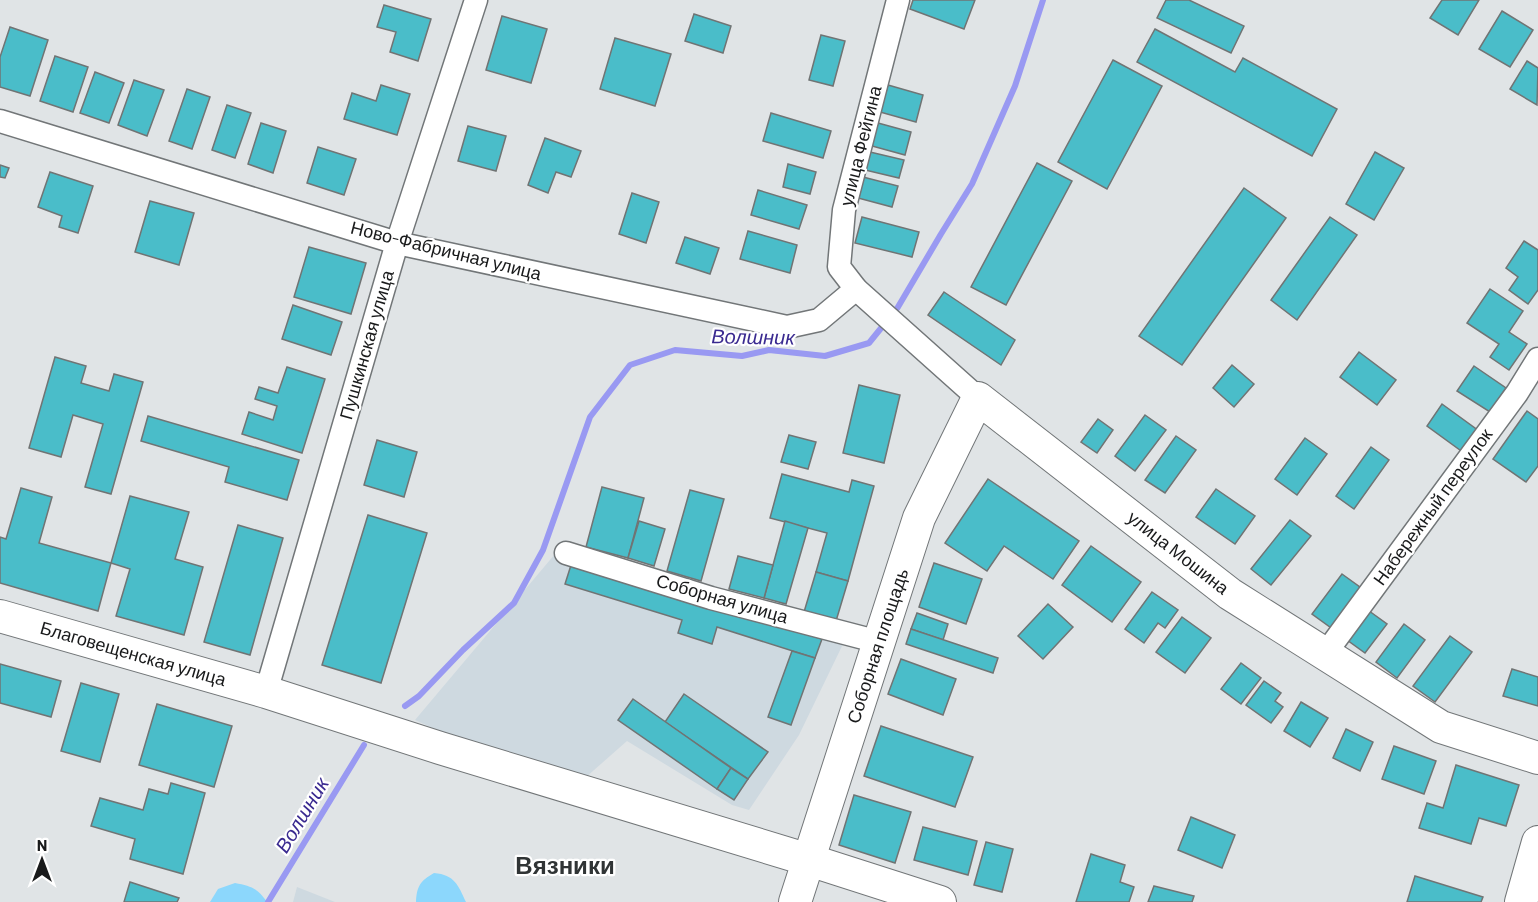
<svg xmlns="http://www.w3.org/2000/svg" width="1538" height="902" viewBox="0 0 1538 902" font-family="Barlow,sans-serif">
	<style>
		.built { fill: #ced9e0 }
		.green { fill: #8cd7fc }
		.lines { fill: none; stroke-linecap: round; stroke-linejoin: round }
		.stream { stroke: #9999f2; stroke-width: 6 }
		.building { fill: #4abdc9; stroke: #707474; stroke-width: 1.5 }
		.street-casing { stroke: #727678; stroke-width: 25 }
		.secondary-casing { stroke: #727678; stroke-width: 34 }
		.street { stroke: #fff; stroke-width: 22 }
		.secondary { stroke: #fff; stroke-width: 32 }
		.labels { text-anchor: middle; stroke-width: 4.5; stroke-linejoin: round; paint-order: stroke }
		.street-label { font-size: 18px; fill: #191a1b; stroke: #fff }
		.water-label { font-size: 20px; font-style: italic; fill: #3a2a90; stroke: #fff }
		.district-label { font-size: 24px; font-weight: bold; fill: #303435; stroke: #fff }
	</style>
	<rect width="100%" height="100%" fill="#e0e4e6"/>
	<g class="built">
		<path d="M555,554l289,88 -45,93 -50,75 -17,-5 -105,-64 -42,37 -139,-44 -31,-14z"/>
		<path d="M297,887l38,15h-42z"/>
	</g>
	<g class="green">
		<path d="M434,873c21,2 24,12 32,29h-50c1,-16 4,-21 18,-29z"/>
		<path d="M235,883c16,3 22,5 32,19h-57l8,-13z"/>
	</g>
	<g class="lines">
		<g class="stream">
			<path d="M893,314l5,-7 43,-73 31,-50 43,-98 28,-86"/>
			<path d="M405,706l14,-10 44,-46 51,-47 29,-53 47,-133 40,-52 45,-15 67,6 27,-6 56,6 44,-13 17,-21"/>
			<path d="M268,902l96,-157"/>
		</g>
	</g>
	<g class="building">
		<path d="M913,0h62l-11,29 -54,-20z"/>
		<path d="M1166,0h23l55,26 -13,27 -74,-35z"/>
		<path d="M1442,0h37l-21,35 -28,-17z"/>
		<path d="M384,5l47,14 -13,42 -28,-9 6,-20 -19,-5z"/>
		<path d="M1502,11l31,19 -23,37 -31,-18z"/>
		<path d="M694,14l37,12 -8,27 -38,-12z"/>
		<path d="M502,16l45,13 -16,54 -45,-13z"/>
		<path d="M10,27l38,13 -18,56 -30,-9v-30z"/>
		<path d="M1155,29l80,43 8,-14 94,51 -25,47 -175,-94z"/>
		<path d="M821,35l24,6 -12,45 -24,-6z"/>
		<path d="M615,38l56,16 -16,52 -55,-17z"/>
		<path d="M55,56l33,11 -15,45 -33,-11z"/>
		<path d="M1113,60l49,26 -55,103 -49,-27z"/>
		<path d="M1527,61l11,7 -1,37 -27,-16z"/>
		<path d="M95,72l29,11 -15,40 -29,-10z"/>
		<path d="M134,80l30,10 -17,46 -29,-11z"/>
		<path d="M381,85l29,9 -13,41 -53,-16 8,-26 24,8z"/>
		<path d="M888,85l35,10 -7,27 -36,-10z"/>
		<path d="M187,89l23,8 -18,52 -23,-8z"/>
		<path d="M227,105l24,8 -16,45 -23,-8z"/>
		<path d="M771,113l60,18 -8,27 -60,-17z"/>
		<path d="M261,123l25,8 -13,42 -25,-9z"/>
		<path d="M878,123l33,9 -6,23 -33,-9z"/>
		<path d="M468,126l38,10 -10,35 -38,-10z"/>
		<path d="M545,138l36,13 -10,26 -15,-5 -8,21 -20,-8z"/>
		<path d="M318,147l38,12 -12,36 -37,-12z"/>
		<path d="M870,152l34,8 -5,18 -34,-8z"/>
		<path d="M1375,152l29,16 -30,52 -28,-16z"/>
		<path d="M1037,163l35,18 -66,124 -35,-18z"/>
		<path d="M788,164l28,8 -6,22 -27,-7z"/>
		<path d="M0,165l9,3 -4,10 -5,-1z"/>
		<path d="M50,172l43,14 -15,47 -19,-6 3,-11 -24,-9z"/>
		<path d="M863,177l35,9 -6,21 -34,-9z"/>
		<path d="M1244,188l42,30 -104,147 -43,-29z"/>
		<path d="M758,190l49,15 -8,24 -48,-14z"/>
		<path d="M632,193l27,9 -13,41 -27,-9z"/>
		<path d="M150,201l44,12 -15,52 -44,-13z"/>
		<path d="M862,217l57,15 -7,25 -57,-14z"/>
		<path d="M1330,217l27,18 -60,85 -26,-20z"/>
		<path d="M748,231l49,14 -7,28 -50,-14z"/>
		<path d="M685,237l34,11 -9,26 -34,-11z"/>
		<path d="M1524,241l14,9v40l-10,14 -19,-14 9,-13 -12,-9z"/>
		<path d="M309,247l57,16 -15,51 -57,-17z"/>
		<path d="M1490,289l33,22 -14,21 18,12 -18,26 -19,-13 9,-13 -32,-21z"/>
		<path d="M944,292l71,48 -14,25 -73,-50z"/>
		<path d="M293,305l49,17 -11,33 -49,-16z"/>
		<path d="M1359,352l37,28 -19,25 -37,-28z"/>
		<path d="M55,357l31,9 -5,17 28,8 5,-17 29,8 -32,112 -26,-7 18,-63 -30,-9 -12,42 -32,-9z"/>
		<path d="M1232,365l22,19 -20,23 -21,-19z"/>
		<path d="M1474,366l32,22 -16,24 -33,-21z"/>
		<path d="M287,367l38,12 -23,74 -60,-19 7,-22 24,8 4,-14 -22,-7 4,-12 19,6z"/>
		<path d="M859,385l41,10 -16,68 -41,-10z"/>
		<path d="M1442,404l37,27 -15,22 -37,-27z"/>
		<path d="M1527,411l11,8v47l-12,16 -33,-23z"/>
		<path d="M1145,415l21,15 -31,41 -20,-15z"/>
		<path d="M148,416l151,44 -12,40 -62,-18 4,-15 -88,-26z"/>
		<path d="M1098,419l15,11 -16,23 -16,-11z"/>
		<path d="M789,435l27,7 -8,27 -27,-7z"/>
		<path d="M1176,436l20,14 -31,43 -20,-13z"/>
		<path d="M1305,438l22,16 -30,41 -22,-16z"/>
		<path d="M377,440l40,12 -13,45 -40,-12z"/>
		<path d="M1371,447l18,13 -35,49 -18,-13z"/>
		<path d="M782,474l67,18 3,-12 22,6 -26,95 -32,-9 11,-39 -57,-15z"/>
		<path d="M988,479l91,62 -26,38 -49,-33 -17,25 -42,-28z"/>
		<path d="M602,487l42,11 -16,60 -42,-11z"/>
		<path d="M21,488l31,9 -13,46 72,20 -13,48 -98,-28v-46l6,2z"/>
		<path d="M1216,489l39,27 -20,28 -39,-27z"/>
		<path d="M690,490l34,9 -23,82 -34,-10z"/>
		<path d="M130,496l59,16 -14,47 28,8 -19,68 -68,-19 14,-47 -19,-6z"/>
		<path d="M368,515l59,18 -46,150 -59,-18z"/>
		<path d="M1290,520l21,16 -40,49 -20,-16z"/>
		<path d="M639,521l26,8 -11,37 -26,-8z"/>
		<path d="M785,521l23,7 -22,76 -22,-6z"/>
		<path d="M238,525l45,13 -33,117 -46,-13z"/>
		<path d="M1091,546l50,36 -29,40 -50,-37z"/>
		<path d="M738,556l35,9 -9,33 -35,-9z"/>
		<path d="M572,562l250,77 -7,19 -98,-31 -5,17 -34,-11 4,-13 -117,-36z"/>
		<path d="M934,563l48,16 -16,45 -47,-17z"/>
		<path d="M816,572l32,9 -12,40 -32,-9z"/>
		<path d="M1342,574l22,16 -30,40 -22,-16z"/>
		<path d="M1152,592l26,18 -13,18 -7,-5 -14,20 -19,-14z"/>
		<path d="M1048,604l25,23 -30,32 -25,-23z"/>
		<path d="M1365,608l22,16 -22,29 -22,-16z"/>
		<path d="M917,613l31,11 -5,16 -32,-11z"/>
		<path d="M1182,617l29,21 -26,35 -29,-21z"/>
		<path d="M1404,624l21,16 -28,38 -21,-16z"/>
		<path d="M911,629l87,29 -5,15 -87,-29z"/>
		<path d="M1450,636l22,16 -37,50 -22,-16z"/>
		<path d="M792,651l23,7 -24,67 -23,-8z"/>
		<path d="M901,659l55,20 -13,36 -55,-21z"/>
		<path d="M1241,663l20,15 -20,26 -20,-15z"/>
		<path d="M0,664l61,17 -10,36 -51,-14z"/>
		<path d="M1512,669l26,8v29l-35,-10z"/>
		<path d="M1264,681l17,12 -6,8 8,6 -12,16 -25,-18z"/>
		<path d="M81,683l38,11 -19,68 -39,-11z"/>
		<path d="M684,694l84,58 -20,27 -83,-57z"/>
		<path d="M633,699l98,69 -14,21 -99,-69z"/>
		<path d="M1301,702l27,16 -18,29 -26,-16z"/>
		<path d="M157,704l75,22 -18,61 -75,-22z"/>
		<path d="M881,726l92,31 -18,50 -91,-31z"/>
		<path d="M1346,729l27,13 -13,29 -27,-13z"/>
		<path d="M1394,746l42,15 -12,33 -42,-15z"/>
		<path d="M1456,765l63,20 -13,41 -27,-8 -8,26 -52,-16 8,-25 16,5z"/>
		<path d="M731,768l17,11 -14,21 -17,-11z"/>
		<path d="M171,783l34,10 -22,81 -53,-15 5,-20 -44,-13 9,-28 43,12 6,-21 19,5z"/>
		<path d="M854,795l57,17 -16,51 -56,-18z"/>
		<path d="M1191,817l44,18 -13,33 -44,-18z"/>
		<path d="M923,827l54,14 -9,34 -54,-15z"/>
		<path d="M986,842l27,7 -11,43 -28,-7z"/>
		<path d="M1091,854l34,11 -5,17 14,5 -5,15h-53z"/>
		<path d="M1415,876l68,21 -2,5h-74z"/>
		<path d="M130,882l49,16 -2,4h-53z"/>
		<path d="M1154,886l40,10 -2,6h-44z"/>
	</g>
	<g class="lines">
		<g class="street-casing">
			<g id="street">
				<path d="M898,0l-54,210 -5,57 17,22 122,109"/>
				<path d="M0,121l397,122 390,84 32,-7 37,-31"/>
				<path d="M566,553l145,45 168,44"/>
				<path d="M1325,654l192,-261 21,-34"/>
				<path d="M266,692l131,-449 79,-243"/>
			</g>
		</g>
		<g class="secondary-casing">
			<g id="secondary">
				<path d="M0,616l266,76 174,56 369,112 131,42"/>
				<path d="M795,902l124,-384 59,-120 252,196 211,133 97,31"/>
				<path d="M1521,902l17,-60"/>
			</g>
		</g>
		<use href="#street" class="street"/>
		<use href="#secondary" class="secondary"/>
	</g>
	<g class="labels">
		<g class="street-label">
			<text transform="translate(861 146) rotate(-76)" y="6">улица Фейгина</text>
			<text transform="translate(446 251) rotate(14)" y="6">Ново-Фабричная улица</text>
			<text transform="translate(367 345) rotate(-74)" y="6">Пушкинская улица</text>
			<text transform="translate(1433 507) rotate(-54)" y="6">Набережный переулок</text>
			<text transform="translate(1178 553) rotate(38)" y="6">улица Мошина</text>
			<text transform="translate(722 599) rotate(16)" y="6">Соборная улица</text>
			<text transform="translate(878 646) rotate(-72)" y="6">Соборная площадь</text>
			<text transform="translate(133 654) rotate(16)" y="6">Благовещенская улица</text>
		</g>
		<g class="water-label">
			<text transform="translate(753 337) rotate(1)" y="7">Волшник</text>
			<text transform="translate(302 815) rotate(-59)" y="7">Волшник</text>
		</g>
		<g class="district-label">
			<text x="565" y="874">Вязники</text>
		</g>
	</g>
	<g transform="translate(42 860)" stroke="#ffffff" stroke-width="4.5" paint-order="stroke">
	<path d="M0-4.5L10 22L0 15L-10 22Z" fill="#191a1b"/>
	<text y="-9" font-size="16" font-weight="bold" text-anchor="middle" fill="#191a1b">N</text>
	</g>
</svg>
